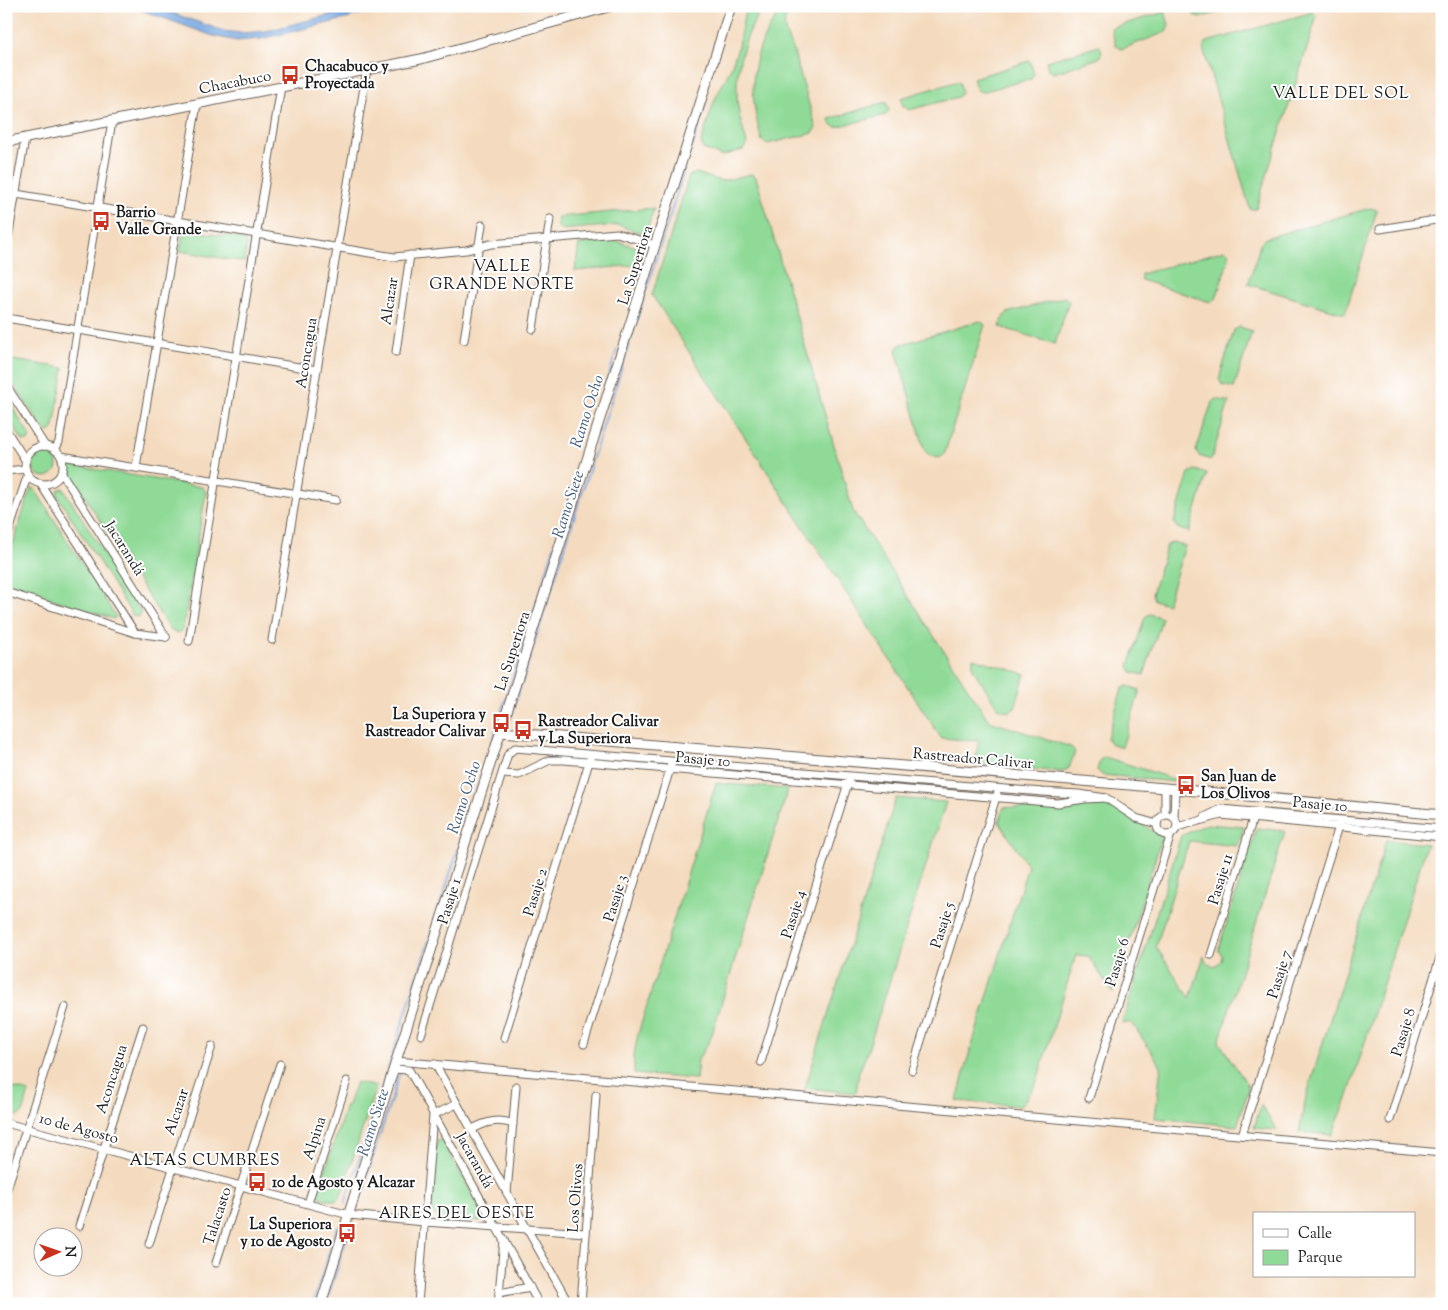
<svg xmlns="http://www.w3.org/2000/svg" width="1448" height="1310" viewBox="0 0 1448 1310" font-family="'Sorts Mill Goudy',serif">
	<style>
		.green { fill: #8fda97; stroke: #567b5a }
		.water { fill: #71a3dd; stroke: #46607c }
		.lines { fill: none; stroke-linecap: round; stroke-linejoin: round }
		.stream { stroke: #71a3dd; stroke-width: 2 }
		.canal { stroke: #71a3dd; stroke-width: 7 }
		.minor-casing { stroke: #685f55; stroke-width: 9 }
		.tertiary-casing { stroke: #685f55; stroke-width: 11 }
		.minor { stroke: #fff; stroke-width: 7 }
		.tertiary { stroke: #fff; stroke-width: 9 }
		.labels { text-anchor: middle; stroke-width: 4; stroke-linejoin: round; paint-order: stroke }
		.poi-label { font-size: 15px; font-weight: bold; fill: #1c1c1c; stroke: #fff; text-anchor: start }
		.street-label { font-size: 15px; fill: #1c1c1c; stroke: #fff }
		.neighbourhood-label { font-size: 16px; letter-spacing: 1px; fill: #1c1c1c; stroke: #fff }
		.water-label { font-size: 16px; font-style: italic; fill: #46607c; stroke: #fff }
	</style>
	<rect width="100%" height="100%" fill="#fff"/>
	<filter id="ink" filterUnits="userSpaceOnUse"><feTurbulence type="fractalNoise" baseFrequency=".02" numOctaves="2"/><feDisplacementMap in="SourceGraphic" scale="10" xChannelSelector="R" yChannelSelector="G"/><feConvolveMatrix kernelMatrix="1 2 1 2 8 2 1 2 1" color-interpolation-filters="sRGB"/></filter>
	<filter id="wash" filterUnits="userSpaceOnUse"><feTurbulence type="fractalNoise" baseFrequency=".0096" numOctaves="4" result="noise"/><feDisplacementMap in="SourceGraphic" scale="20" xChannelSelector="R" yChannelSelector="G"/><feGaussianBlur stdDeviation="1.12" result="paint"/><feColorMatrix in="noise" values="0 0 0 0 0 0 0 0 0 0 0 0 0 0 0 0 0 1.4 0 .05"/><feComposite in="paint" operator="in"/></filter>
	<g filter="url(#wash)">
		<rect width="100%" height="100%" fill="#f4dbbf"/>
		<g class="green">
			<path d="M746,6h18c-22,31 -33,74 -24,112 2,9 5,17 7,26l-4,6 -22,6 -18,-7 -2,-7 14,-43 15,-29 7,-19z"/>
			<path d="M784,6h13l2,9 -3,-3c-18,3 -11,24 -4,34l24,82 -3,5 -46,11 -5,-3c-15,-52 -13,-90 22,-135z"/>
			<path d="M1192,6h48l-41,12 -5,-3z"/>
			<path d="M1165,12l4,13 -3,7 -44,17 -6,-3 -5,-18z"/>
			<path d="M1313,12l4,4 -61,193h-6l-47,-161 4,-6z"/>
			<path d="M1100,46l2,6 -3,6 -45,15 -6,-3 -2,-9z"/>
			<path d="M1030,61l4,13 -3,5 -50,13 -5,-3 -3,-11z"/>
			<path d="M959,81l3,11 -4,5 -49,13 -6,-4 -2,-8z"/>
			<path d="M886,102l3,8 -3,5 -50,12 -5,-3 -2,-5z"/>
			<path d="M696,173l25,8 30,-7 5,3 97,334 136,210 82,26 4,5 -6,16 -6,4 -89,-8 5,-23 -38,-3 -289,-443 37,-119z"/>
			<path d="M654,208l-7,22 -6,3 -23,-8 -57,5 -4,-4 1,-9z"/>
			<path d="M1370,208l7,2 -32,104 -97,-30 13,-42 5,-4z"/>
			<path d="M187,230l57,9 3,5 -3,18 -64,-11 3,-18z"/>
			<path d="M616,241l21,6 3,6 -4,12 -61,6 4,-27z"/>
			<path d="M1225,250l5,4 -14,45 -6,3 -69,-22v-6z"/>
			<path d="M1065,297l4,4 -14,43 -55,-17 3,-9 4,-5z"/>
			<path d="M980,321l5,4 -41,130 -5,3 -10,-3 -4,-4 -29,-101 3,-5z"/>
			<path d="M1240,327l12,4 -18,57 -12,-3 -3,-6 15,-49z"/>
			<path d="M6,359l58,9 -10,59 -3,4 -4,1 -4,-3 -37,-57z"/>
			<path d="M6,397l24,39 -2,5h-5l-17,-27z"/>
			<path d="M1217,399l12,3 -18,58 -12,-4 -3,-5 16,-49z"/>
			<circle cx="45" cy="465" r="12"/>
			<path d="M70,465l132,22 4,5 -23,137 -5,4 -8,-3 -103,-161v-3z"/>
			<path d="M1195,470l12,4 -18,58 -12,-4 -3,-6 15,-49z"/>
			<path d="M31,488h3l82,129 -2,2 -108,-35v-19z"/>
			<path d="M63,488l78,124 -2,5 -6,-1 -76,-121 1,-5z"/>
			<path d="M1173,542l12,4 -18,58 -13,-4 -2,-6 15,-49z"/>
			<path d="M1150,614l12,4 -18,57 -12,-3 -3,-6 16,-49z"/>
			<path d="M973,658l52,16 -10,34 -6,4 -11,-4 -25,-39z"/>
			<path d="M1127,686l13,4 -18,57 -12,-4 -3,-5 15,-49z"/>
			<path d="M1105,757l81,26 -84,-8 -5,-5 3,-10z"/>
			<path d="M716,783l72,6 -78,251 -12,19 -2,20 -62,-5v-19l4,-21z"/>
			<path d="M896,798l50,4 -79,251 -8,19 -3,21 -51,-5z"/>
			<path d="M1096,801l14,3 52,33 -49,156 -25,-37 -12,-1 -40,129 -15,22 -64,-5 10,-40 61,-195 -29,-44 5,-15 44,3z"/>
			<path d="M1207,824l37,3 -6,19 -49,-5 -33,106 34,51 14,-42c1,7 6,11 13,9l4,-5 1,-5 -4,-5 39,-122 28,3 -66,211 28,42 1,7 -11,35 -82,-8 6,-52 -29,-43h-10l59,-187z"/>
			<path d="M1386,840l41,4 -80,255 -15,36 -33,-3 7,-35z"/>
			<path d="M356,1082l20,5 -36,111 -5,3 -14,-3 -3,-6 28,-86 2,-1z"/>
			<path d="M6,1086l23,6 -6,21 -6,3 -11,-3z"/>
			<path d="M1261,1105l16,25 -23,-2z"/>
			<path d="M442,1140l43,77 -4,4 -43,-3 -8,-9 7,-68z"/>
		</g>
		<path class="water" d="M130,6h22l72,25 17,2 25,-2 83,-21 1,8 -89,21 -24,2 -24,-5z"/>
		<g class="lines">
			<g class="stream">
				<path d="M693,145l13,-43"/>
				<path d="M507,729l177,-558"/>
				<path d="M345,1204l272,-854"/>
				<path d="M357,1206l43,-134"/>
				<path d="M313,1304l24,-76"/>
				<path d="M326,1304l25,-79"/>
			</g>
			<path class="canal" d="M341,16l39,-10"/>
		</g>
	</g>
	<g filter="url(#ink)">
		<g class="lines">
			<g class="minor-casing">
				<g id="minor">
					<path d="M16,194l378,63 72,-7 25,-6 126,-11 38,12"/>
					<path d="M1380,229l62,-10"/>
					<path d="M6,250l19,-111"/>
					<path d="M6,318l311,52"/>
					<path d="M533,329l17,-110"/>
					<path d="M464,340l18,-115"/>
					<path d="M396,352l14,-97"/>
					<path d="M6,385l39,61"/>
					<path d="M6,430l20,31"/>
					<circle cx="44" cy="465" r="19"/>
					<path d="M55,450l4,-8 53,-321"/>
					<path d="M61,456l275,44"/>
					<path d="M136,467l61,-363"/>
					<path d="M6,471l20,-2"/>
					<path d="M61,472l105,165"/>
					<path d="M40,483l95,150"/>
					<path d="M6,540l22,-66"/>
					<path d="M6,592l129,41 31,4"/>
					<path d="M272,640l95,-571"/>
					<path d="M189,641l92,-554"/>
					<path d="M1106,798l30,20 21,6"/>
					<path d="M1165,814v-26"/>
					<circle cx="1167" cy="825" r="10"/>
					<path d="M1174,817l1,-28"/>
					<path d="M1205,817l16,-8 221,20"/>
					<path d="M1177,827l44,-12 221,22"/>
					<path d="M1211,955l43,-140"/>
					<path d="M421,1035l87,-281 7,-6 527,44 37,2 27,4 -21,1 -27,4 -494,-43h-14l-31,15 -16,-1"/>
					<path d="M504,1038l86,-279"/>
					<path d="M584,1044l87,-278"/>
					<path d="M396,1061l1046,92"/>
					<path d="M761,1062l88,-282"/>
					<path d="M435,1064l134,240"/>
					<path d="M393,1069l16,1 130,234"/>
					<path d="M912,1070l85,-276"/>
					<path d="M1089,1098l82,-264"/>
					<path d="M1390,1120l52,-169"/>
					<path d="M6,1123l343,92 75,7 162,11"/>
					<path d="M471,1130c14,-8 27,-12 42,-6"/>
					<path d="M1242,1135l99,-315"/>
					<path d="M6,1192l59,-185"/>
					<path d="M507,1193l9,-107"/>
					<path d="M308,1203l39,-122"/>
					<path d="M79,1226l64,-199"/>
					<path d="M149,1244l63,-198"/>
					<path d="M216,1263l64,-199"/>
					<path d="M499,1293l31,-6"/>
					<path d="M418,1304l15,-189 24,-11"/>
					<path d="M498,1304l6,-64"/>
					<path d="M581,1304l15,-209"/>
				</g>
			</g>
			<g class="tertiary-casing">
				<g id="tertiary">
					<path d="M6,142l415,-83 191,-53"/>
					<path d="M501,732l664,56 277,27"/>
					<path d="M321,1304l75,-243 335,-1055"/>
				</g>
			</g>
			<use href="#minor" class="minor"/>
			<use href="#tertiary" class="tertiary"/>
		</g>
	</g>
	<defs>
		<g id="bus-bare" transform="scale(1.5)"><path d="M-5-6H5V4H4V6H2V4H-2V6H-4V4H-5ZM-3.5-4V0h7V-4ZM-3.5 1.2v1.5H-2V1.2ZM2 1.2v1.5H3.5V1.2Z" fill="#c8321e" stroke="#fff" stroke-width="2.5" paint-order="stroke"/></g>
	</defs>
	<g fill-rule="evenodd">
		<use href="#bus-bare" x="290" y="75"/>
		<use href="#bus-bare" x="101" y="221"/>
		<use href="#bus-bare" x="501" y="723"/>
		<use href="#bus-bare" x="523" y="730"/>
		<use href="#bus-bare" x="1186" y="785"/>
		<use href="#bus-bare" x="257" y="1182"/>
		<use href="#bus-bare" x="347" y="1233"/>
	</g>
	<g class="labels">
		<g class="poi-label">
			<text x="305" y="71">Chacabuco y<tspan x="305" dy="17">Proyectada</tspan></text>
			<text x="116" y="217">Barrio<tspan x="116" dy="17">Valle Grande</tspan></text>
			<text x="486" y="719" text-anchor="end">La Superiora y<tspan x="486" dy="17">Rastreador Calivar</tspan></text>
			<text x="538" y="726">Rastreador Calivar<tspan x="538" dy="17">y La Superiora</tspan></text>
			<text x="1201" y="781">San Juan de<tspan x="1201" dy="17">Los Olivos</tspan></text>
			<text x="272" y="1187">10 de Agosto y Alcazar</text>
			<text x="332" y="1229" text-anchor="end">La Superiora<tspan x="332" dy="17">y 10 de Agosto</tspan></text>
		</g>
		<g class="street-label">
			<text transform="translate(235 82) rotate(-11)" y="5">Chacabuco</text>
			<text transform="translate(635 265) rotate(-72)" y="5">La Superiora</text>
			<text transform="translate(389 301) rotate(-81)" y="5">Alcazar</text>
			<text transform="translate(306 353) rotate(-81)" y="5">Aconcagua</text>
			<text transform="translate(125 548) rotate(58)" y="5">Jacarandá</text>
			<text transform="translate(512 651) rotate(-72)" y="5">La Superiora</text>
			<text transform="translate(973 758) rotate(5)" y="5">Rastreador Calivar</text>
			<text transform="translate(703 759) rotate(5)" y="5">Pasaje 10</text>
			<text transform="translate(1320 804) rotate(5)" y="5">Pasaje 10</text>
			<text transform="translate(1220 879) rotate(-73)" y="5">Pasaje 11</text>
			<text transform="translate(535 892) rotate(-73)" y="5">Pasaje 2</text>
			<text transform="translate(615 898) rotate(-73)" y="5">Pasaje 3</text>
			<text transform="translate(449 901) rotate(-73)" y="5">Pasaje 1</text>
			<text transform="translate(793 914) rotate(-73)" y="5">Pasaje 4</text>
			<text transform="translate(942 925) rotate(-73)" y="5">Pasaje 5</text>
			<text transform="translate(1117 962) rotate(-73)" y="5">Pasaje 6</text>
			<text transform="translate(1279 974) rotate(-73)" y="5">Pasaje 7</text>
			<text transform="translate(1403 1032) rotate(-73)" y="5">Pasaje 8</text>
			<text transform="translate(111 1079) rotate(-72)" y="5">Aconcagua</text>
			<text transform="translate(176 1112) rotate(-72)" y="5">Alcazar</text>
			<text transform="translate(79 1128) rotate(15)" y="5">10 de Agosto</text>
			<text transform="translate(314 1138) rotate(-72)" y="5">Alpina</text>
			<text transform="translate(475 1160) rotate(61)" y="5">Jacarandá</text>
			<text transform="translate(575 1198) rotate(-86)" y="5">Los Olivos</text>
			<text transform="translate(217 1216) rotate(-72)" y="5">Talacasto</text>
		</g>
		<g class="neighbourhood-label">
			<text x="1341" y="98">VALLE DEL SOL</text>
			<text x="502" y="271">VALLE<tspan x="502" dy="18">GRANDE NORTE</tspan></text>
			<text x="205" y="1165">ALTAS CUMBRES</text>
			<text x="457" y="1218">AIRES DEL OESTE</text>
		</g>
		<g class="water-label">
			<text transform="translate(586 411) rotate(-72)" y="6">Ramo Ocho</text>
			<text transform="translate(567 504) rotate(-72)" y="6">Ramo Siete</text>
			<text transform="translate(463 797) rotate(-72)" y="6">Ramo Ocho</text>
			<text transform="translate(372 1122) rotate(-72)" y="6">Ramo Siete</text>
		</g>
	</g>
	<rect width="1448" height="1310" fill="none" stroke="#fff" stroke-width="25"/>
	<rect x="1253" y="1212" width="162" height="65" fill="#ffffff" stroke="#a4a4a4"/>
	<rect x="1263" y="1229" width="25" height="8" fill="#ffffff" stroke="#a4a4a4"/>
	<text x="1298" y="1238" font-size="15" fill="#1c1c1c">Calle</text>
	<rect x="1263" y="1250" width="25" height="15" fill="#8fda97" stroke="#a4a4a4"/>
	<text x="1298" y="1262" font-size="15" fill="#1c1c1c">Parque</text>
	<g transform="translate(58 1252) rotate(88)"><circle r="24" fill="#ffffff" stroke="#a4a4a4"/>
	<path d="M0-4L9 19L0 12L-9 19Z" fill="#c8321e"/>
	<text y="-8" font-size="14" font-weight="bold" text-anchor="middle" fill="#1c1c1c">N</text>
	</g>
</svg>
